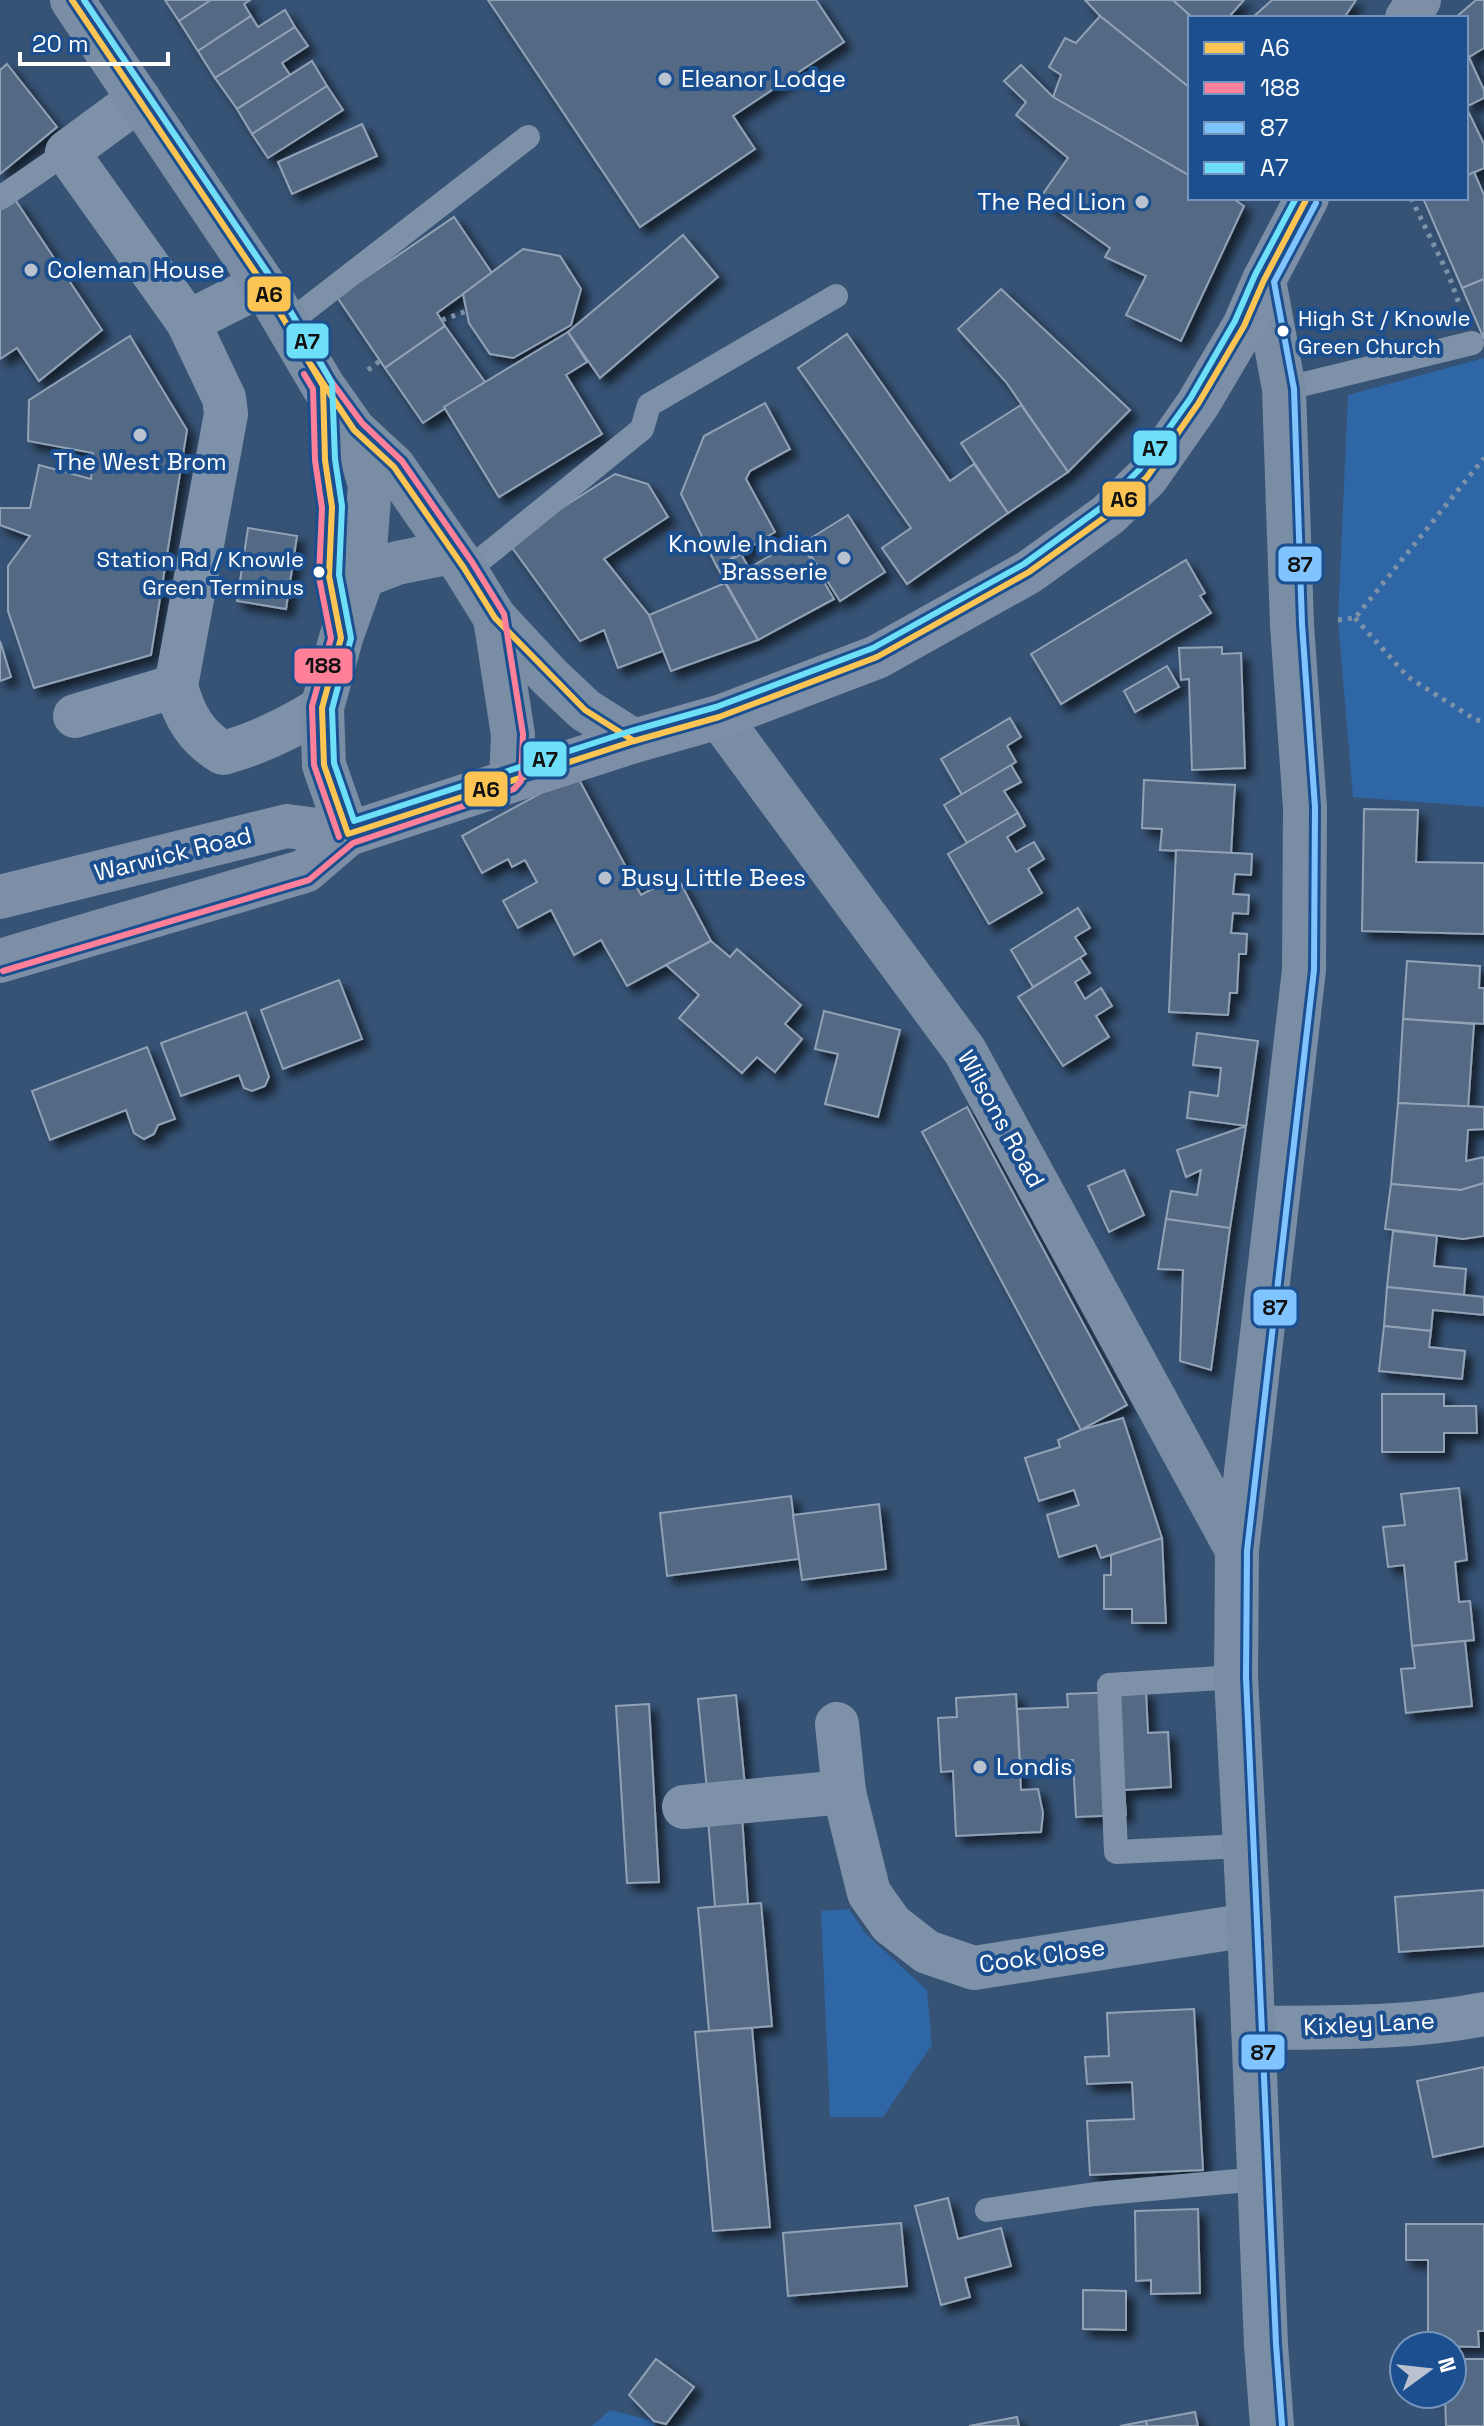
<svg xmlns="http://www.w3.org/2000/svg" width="1484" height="2426" viewBox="0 0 1484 2426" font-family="'Space Grotesk',sans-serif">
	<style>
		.green { fill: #2f66a5 }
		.building { fill: #526984; stroke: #92a2b6; stroke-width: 2; filter: url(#shadow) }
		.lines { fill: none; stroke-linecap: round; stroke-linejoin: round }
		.path { stroke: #7d92a8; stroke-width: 5; stroke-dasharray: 4 6; stroke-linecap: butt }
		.service { stroke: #7d92a8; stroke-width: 24 }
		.minor { stroke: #7d92a8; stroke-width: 44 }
		.secondary { stroke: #798da4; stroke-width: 44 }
		.primary { stroke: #7d8ea7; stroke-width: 44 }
		.bus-1-casing { stroke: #1b4f8f; stroke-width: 12 }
		.bus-2-casing { stroke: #1b4f8f; stroke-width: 12 }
		.bus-3-casing { stroke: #1b4f8f; stroke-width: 12 }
		.bus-4-casing { stroke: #1b4f8f; stroke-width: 12 }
		.bus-1 { stroke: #fcc553; stroke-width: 6 }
		.bus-2 { stroke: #ff8098; stroke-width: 6 }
		.bus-3 { stroke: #80c4ff; stroke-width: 6 }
		.bus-4 { stroke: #6ddff8; stroke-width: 6 }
		.poi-dot { fill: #b9c2ce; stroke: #1b4f8f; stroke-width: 3 }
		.bus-dot { fill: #fff; stroke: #1b4f8f; stroke-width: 3 }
		.labels { text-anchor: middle; stroke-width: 8; stroke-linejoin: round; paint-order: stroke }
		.bus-label { font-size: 22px; fill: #fff; stroke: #1b4f8f; text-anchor: start }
		.poi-label { font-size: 24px; fill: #fff; stroke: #1b4f8f; text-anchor: start }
		.street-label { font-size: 24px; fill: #fff; stroke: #1b4f8f }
		.line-badge { stroke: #1b4f8f; stroke-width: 3 }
		.pale-badge-label { font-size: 22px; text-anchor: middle; font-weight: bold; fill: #111 }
	</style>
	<defs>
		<filter id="shadow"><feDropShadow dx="7" dy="7" stdDeviation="4" flood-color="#0009"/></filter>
	</defs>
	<rect width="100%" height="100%" fill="#365274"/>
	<g class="green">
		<path d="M1484,358v449l-131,-10 -15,-177 10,-225z"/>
		<path d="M849,1909l17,25 61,56 5,55 -49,72h-53l-9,-206z"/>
		<path d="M610,2410l44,11 1,5h-63z"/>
	</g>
	<g class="building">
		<path d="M165,0h46l-32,21z"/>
		<path d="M211,0h39l-6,4 7,12 -53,35 -19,-30z"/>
		<path d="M488,0h328l28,42 -111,74 22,33 -115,78z"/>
		<path d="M1085,0h88l20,18h-3v70l-90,-72z"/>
		<path d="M1173,0h71l-16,18h-35z"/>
		<path d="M1272,0h84l-12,18h-92z"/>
		<path d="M1476,0h8v48l-15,9 -3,-6v-33h-11z"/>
		<path d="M285,10l10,17 -80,51 -17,-27 53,-35 7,11z"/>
		<path d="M1100,16l90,72v88l-137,-79 8,-22 -12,-8 16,-29 11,5z"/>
		<path d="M295,27l13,19 -26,17 8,12 -53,34 -22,-31z"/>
		<path d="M1466,51l18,39v8l-18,9z"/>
		<path d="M312,61l15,25 -75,48 -15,-25z"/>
		<path d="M7,64l50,63 -57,47v-104z"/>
		<path d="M1021,65l32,32 137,79v22h42l12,8 -63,135 -55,-26 20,-39 -41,-19 5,-9 -70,-50 28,-40 -52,-43 10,-13 -22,-21z"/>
		<path d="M327,86l16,24 -75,48 -16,-24z"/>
		<path d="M1466,107l18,37v24l-18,8z"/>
		<path d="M362,124l15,32 -85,38 -14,-32z"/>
		<path d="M1474,172l10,23v84l-22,9 -39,-90h43v-22z"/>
		<path d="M16,201l86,129 -63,51 -22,-33 -17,11v-149z"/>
		<path d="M454,217l38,56 -55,40 8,13 -60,42 -48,-71z"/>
		<path d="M683,235l35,42 -118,101 -32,-46z"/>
		<path d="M523,249l37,7 21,33 -10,36 -58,33 -23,-4 -21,-31 -6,-29z"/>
		<path d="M1484,279v60l-22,-51z"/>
		<path d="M1001,289l129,121 -62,62 -62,-90 -48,-53z"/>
		<path d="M445,326l40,56 -62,41 -38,-55z"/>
		<path d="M568,332l19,30 -21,13 36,59 -103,63 -55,-90z"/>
		<path d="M847,334l103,147 24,-17 34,49 -101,71 -25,-36 29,-20 -113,-160z"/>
		<path d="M130,336l57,94 -36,225 -117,33 -26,-77v-45l22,-30 -30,-11v-17h30l9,-43 52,14 2,-26 -65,-12 1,-41z"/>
		<path d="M765,403l25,46 -40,22 -4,8 29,53 -58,35 -36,-73 23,-58z"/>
		<path d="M1021,405l47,67 -60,41 -47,-70z"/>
		<path d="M615,474l33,10 20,33 -64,42 45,56 14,36 -45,17 -14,-38 -24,11 -72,-99z"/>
		<path d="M848,515l37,57 -45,29 -37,-58z"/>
		<path d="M248,528l49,8 -11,73 -49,-8z"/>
		<path d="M799,539l35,60 -76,41 -41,-73 24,-13 8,14z"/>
		<path d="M1186,560l19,33 -5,3 11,17 -150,91 -30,-50z"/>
		<path d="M725,583l33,57 -87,31 -22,-56z"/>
		<path d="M0,641l11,36 -11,4z"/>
		<path d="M1222,647v7l19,-1 4,115 -53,2 -3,-91 -8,1 -2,-32z"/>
		<path d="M1167,666l12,21 -44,25 -11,-21z"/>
		<path d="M1010,718l11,19 -14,9 9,16 -54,33 -21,-36z"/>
		<path d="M1011,765l10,17 -17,9 14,22 -51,30 -23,-38z"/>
		<path d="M576,774l65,121 36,-19 34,65 -84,45 -26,-46 -27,15 -23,-45 -33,18 -15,-27 34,-19 -12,-22 -13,7 -4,-8 -26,14 -20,-37z"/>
		<path d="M1144,780l91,5 -4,69 -71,-4 2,-21 -20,-1z"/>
		<path d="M1364,809l54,1 -2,52 68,1v71l-122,-3z"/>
		<path d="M1018,813l7,13 -18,11 9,15 18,-10 10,17 -16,10 14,24 -53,31 -41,-70z"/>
		<path d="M1176,850l76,4 -1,21 -16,-1 -2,20 16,1 -1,19 -15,-1 -2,20 16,1 -1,20h-7l-2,39h-7l-2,22 -59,-3z"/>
		<path d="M1078,908l12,20 -15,9 11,17 -53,33 -22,-37z"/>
		<path d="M711,941l19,16 7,-8 64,56 -16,19 17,15 -27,33 -18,-15 -15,16 -63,-55 20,-23 -33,-30z"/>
		<path d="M1080,958l10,15 -15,9 10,17 16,-11 11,18 -16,10 13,21 -46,29 -45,-69z"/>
		<path d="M1407,961l73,5 -1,22h5v36l-81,-5z"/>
		<path d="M339,980l23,59 -79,30 -22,-59z"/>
		<path d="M824,1011l76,19 -22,87 -53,-13 13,-50 -23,-5z"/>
		<path d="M246,1012l23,65 -4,9 -13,5 -8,-3 -5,-13 -58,21 -20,-53z"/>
		<path d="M1403,1019l71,5 -6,84 -70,-5z"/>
		<path d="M1197,1033l61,8 -12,85 -59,-8 3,-26 28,4 3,-28 -28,-3z"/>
		<path d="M147,1047l28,72 -17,6 -4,9 -10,5 -10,-6 -8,-23 -76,30 -18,-49z"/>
		<path d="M1398,1103l86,4v22l-16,1 -2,31 18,-4v26l-23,7 -70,-6z"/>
		<path d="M967,1107l160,298 -46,25 -159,-298z"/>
		<path d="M1246,1126l-16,102 -64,-9 5,-28 26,4 4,-25 -15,7 -9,-27z"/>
		<path d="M1124,1170l20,45 -35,17 -21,-46z"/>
		<path d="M1484,1183v53l-21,3 -78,-10 6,-45 70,6z"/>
		<path d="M1166,1219l64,9 -19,142 -31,-9 3,-91 -25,-1z"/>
		<path d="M1393,1231l44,5 -3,30 32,3 -2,26 -77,-8z"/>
		<path d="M1387,1287l97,10v18l-51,-5 -2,21 -47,-5z"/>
		<path d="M1384,1326l47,5 -2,16 36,4 -3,28 -83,-8z"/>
		<path d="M1382,1394h62v12h32l1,27h-33v19h-62z"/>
		<path d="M1123,1418l39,120 -61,20 -5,-13 -37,12 -12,-42 32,-10 -5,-15 -35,11 -14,-43 35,-11 -2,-7 23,-10z"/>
		<path d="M1459,1488l8,72 -12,2 4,40 11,-1 4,39 -62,6 -8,-81 -16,2 -5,-40 22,-2 -4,-31z"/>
		<path d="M791,1496l8,63 -132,17 -7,-63z"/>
		<path d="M879,1504l7,65 -84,11 -9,-65z"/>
		<path d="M1162,1538l4,85h-34v-14h-28v-34h7v-20z"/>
		<path d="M1465,1641l7,65 -66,7 -5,-44 14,-1 -3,-22z"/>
		<path d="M1146,1691l2,42 20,-1 3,55 -47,3 2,25 -50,2 -3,-57 -53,3 -3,-54 51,-2 -1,-13z"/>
		<path d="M1016,1694l5,96 17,-1 5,24 -2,19 -85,4 -3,-65 -12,1 -3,-54 19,-1 -1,-19z"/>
		<path d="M736,1695l9,91 -38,4 -9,-91z"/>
		<path d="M649,1704l10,178 -32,1 -11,-177z"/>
		<path d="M742,1816l6,88 -33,3 -7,-88z"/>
		<path d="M1484,1890v56l-85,6 -4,-55z"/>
		<path d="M761,1903l11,123 -63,5 -11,-123z"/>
		<path d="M1194,2009l9,161 -113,5 -3,-54 47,-2 -2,-37 -45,2 -2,-27 24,-1 -2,-43z"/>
		<path d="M752,2028l18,199 -57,4 -18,-199z"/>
		<path d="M1484,2067v79l-51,11 -16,-76z"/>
		<path d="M948,2198l10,41 43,-11 10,38 -46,12 5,19 -29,8 -26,-99z"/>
		<path d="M1198,2209l2,84 -49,1v-14l-15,1 -1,-70z"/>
		<path d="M901,2223l6,63 -119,10 -5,-63z"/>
		<path d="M1406,2224h78v107h-6l1,16 -51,-1v-86h-22z"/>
		<path d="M1083,2290l43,1v39l-43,-1z"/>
		<path d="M656,2359l38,28 -28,37 -12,-3 -25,-26z"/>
		<path d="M1452,2359h32v67h-38l-1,-30h-13v-2h20z"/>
		<path d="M1195,2412l3,14h-51l-1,-5z"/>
		<path d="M1017,2417l2,9h-50z"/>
		<path d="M1146,2421l1,5h-27z"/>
	</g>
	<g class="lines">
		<g class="path">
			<path d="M1411,198l38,78 11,30"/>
			<path d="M442,320l25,-9"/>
			<path d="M368,370l12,-9"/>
			<path d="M1355,618l53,59 68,43 8,1"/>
			<path d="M1338,620l17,-2 129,-160"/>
		</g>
		<g class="service">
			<path d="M0,198l67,-46"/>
			<path d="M287,324l241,-187"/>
			<path d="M1284,389l188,-46"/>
			<path d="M323,394l2,66 7,47 -3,69 10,51"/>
			<path d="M464,568l20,-11 158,-128 7,-24 187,-109"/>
			<path d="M1236,1677l-127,8 7,167 127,-6"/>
			<path d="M987,2210l108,-16 164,-15"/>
		</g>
		<g class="minor">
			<path d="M139,99l-72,53 121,170 75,-38"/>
			<path d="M188,322l36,76 2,16 -50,272c8,30 20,51 47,67 37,-10 67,-25 99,-45"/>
			<path d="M75,716l101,-30"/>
			<path d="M844,1792l25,101 22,31 36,28 47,16 275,-43"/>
			<path d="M684,1807l160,-15 -7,-68"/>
			<path d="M1253,2028c77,-1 155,1 231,-14"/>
		</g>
		<g class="secondary">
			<path d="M72,0l191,284 60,102 31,44 40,37 70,101 31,50 55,59 35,33 49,31"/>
			<path d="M1264,280l20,109 8,236 13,183 -1,162 -67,580 -1,127 13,248 17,420 6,81"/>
			<path d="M363,576l34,-13 55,-11"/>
			<path d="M495,618l18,117 -2,45"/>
			<path d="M719,717l246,334 272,499"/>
			<path d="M348,834l-24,-69 -2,-57 19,-70 22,-62 7,-91 -16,-55"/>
		</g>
		<g class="primary">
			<path d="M1407,18l12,-18"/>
			<path d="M0,897l287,-71 61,8"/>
			<path d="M0,961l305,-90 43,-37 286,-93 85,-24 158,-60 152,-85 79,-57 39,-38 51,-73 46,-78 20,-46 43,-82"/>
		</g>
		<g class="bus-1-casing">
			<g id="bus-1">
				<path d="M72,0l191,284 60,102 2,74 7,47 -3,69 12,62 -19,70 2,57 24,69 286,-93 85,-24 158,-60 152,-85 79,-57 39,-38 51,-73 46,-78 20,-46 43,-82"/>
				<path d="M311,365l43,65 40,37 70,101 31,50 90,92 49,31"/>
			</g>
		</g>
		<g class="bus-2-casing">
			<g id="bus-2">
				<path d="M304,374l9,15 2,71 7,48 -3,69 12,61 -19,68 2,59 25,72"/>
				<path d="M3,971l306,-91 44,-37 161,-54 7,-8 2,-47 -19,-120 -32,-52 -70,-101 -40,-38 -31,-42 -60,-103 -187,-278"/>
			</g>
		</g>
		<g class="bus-3-casing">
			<path id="bus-3" d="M1282,2425l-6,-81 -30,-667 1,-126 67,-581 1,-163 -13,-183 -8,-235 -20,-107 42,-79"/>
		</g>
		<g class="bus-4-casing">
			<path id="bus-4" d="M84,0l187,278 61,105 3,76 7,47 -3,69 12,63 -19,71 2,54 20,58 277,-90 85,-24 157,-59 151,-84 78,-57 37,-37 51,-71 45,-78 20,-46 41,-77"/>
		</g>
		<use href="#bus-1" class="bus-1"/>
		<use href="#bus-2" class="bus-2"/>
		<use href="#bus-3" class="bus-3"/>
		<use href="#bus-4" class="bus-4"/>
	</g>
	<g class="poi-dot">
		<circle cx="665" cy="79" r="8"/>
		<circle cx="1142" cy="202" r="8"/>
		<circle cx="31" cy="270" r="8"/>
		<circle cx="140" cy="435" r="8"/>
		<circle cx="844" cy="558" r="8"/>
		<circle cx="605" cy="878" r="8"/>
		<circle cx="980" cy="1767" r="8"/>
	</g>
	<g class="bus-dot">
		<circle cx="1283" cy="331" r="7"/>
		<circle cx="319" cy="572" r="7"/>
	</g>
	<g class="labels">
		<g class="bus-label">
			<text x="1298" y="326">High St / Knowle<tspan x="1298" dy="28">Green Church</tspan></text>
			<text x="304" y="567" text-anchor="end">Station Rd / Knowle<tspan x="304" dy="28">Green Terminus</tspan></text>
		</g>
		<g class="poi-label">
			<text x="681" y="87">Eleanor Lodge</text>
			<text x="1126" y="210" text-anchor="end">The Red Lion</text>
			<text x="47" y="278">Coleman House</text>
			<text x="140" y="470" text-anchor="middle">The West Brom</text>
			<text x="828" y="552" text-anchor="end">Knowle Indian<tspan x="828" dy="28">Brasserie</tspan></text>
			<text x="621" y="886">Busy Little Bees</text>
			<text x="996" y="1775">Londis</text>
		</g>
		<g class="street-label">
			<text transform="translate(173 854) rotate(-14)" y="8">Warwick Road</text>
			<text transform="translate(1001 1119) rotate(61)" y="8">Wilsons Road</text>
			<text transform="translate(1042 1956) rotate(-8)" y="8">Cook Close</text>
			<text transform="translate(1369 2024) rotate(-3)" y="8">Kixley Lane</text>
		</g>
	</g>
	<g class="line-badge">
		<rect x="246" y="275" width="46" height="38" rx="8" fill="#fcc553"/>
		<rect x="285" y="322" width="45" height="38" rx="8" fill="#6ddff8"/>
		<rect x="1132" y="429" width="46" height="38" rx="8" fill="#6ddff8"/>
		<rect x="1101" y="480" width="46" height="38" rx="8" fill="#fcc553"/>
		<rect x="1277" y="545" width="46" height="38" rx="8" fill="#80c4ff"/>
		<rect x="293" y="647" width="61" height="38" rx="8" fill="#ff8098"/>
		<rect x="522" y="740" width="46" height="38" rx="8" fill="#6ddff8"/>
		<rect x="463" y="770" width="46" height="38" rx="8" fill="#fcc553"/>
		<rect x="1252" y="1288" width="46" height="39" rx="8" fill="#80c4ff"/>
		<rect x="1240" y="2033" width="46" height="38" rx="8" fill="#80c4ff"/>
	</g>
	<g class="pale-badge-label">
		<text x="269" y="302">A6</text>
		<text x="307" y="349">A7</text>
		<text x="1155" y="456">A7</text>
		<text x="1124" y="507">A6</text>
		<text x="1300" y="572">87</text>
		<text x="323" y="673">188</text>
		<text x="545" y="767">A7</text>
		<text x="486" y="797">A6</text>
		<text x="1275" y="1315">87</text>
		<text x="1263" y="2060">87</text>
	</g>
	<rect x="1188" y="16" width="280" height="184" fill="#1b4f8f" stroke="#7695bc" stroke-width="2"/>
	<rect x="1204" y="42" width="40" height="12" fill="#fcc553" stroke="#7695bc" stroke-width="2"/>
	<text x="1260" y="56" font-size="24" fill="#ffffff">A6</text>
	<rect x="1204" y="82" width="40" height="12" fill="#ff8098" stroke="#7695bc" stroke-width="2"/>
	<text x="1260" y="96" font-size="24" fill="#ffffff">188</text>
	<rect x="1204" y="122" width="40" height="12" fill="#80c4ff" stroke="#7695bc" stroke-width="2"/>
	<text x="1260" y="136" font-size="24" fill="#ffffff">87</text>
	<rect x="1204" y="162" width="40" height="12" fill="#6ddff8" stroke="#7695bc" stroke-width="2"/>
	<text x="1260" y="176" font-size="24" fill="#ffffff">A7</text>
	<g transform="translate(1428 2370) rotate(75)"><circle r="38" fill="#1b4f8f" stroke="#7695bc" stroke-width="2"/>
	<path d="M0-6L14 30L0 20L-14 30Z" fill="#b9c2ce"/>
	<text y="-12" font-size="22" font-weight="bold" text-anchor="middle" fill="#ffffff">N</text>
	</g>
	<path d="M20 52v12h148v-12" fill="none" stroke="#ffffff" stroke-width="4"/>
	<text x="32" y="52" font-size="24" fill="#ffffff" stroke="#1b4f8f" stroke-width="6" paint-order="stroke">20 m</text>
</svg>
